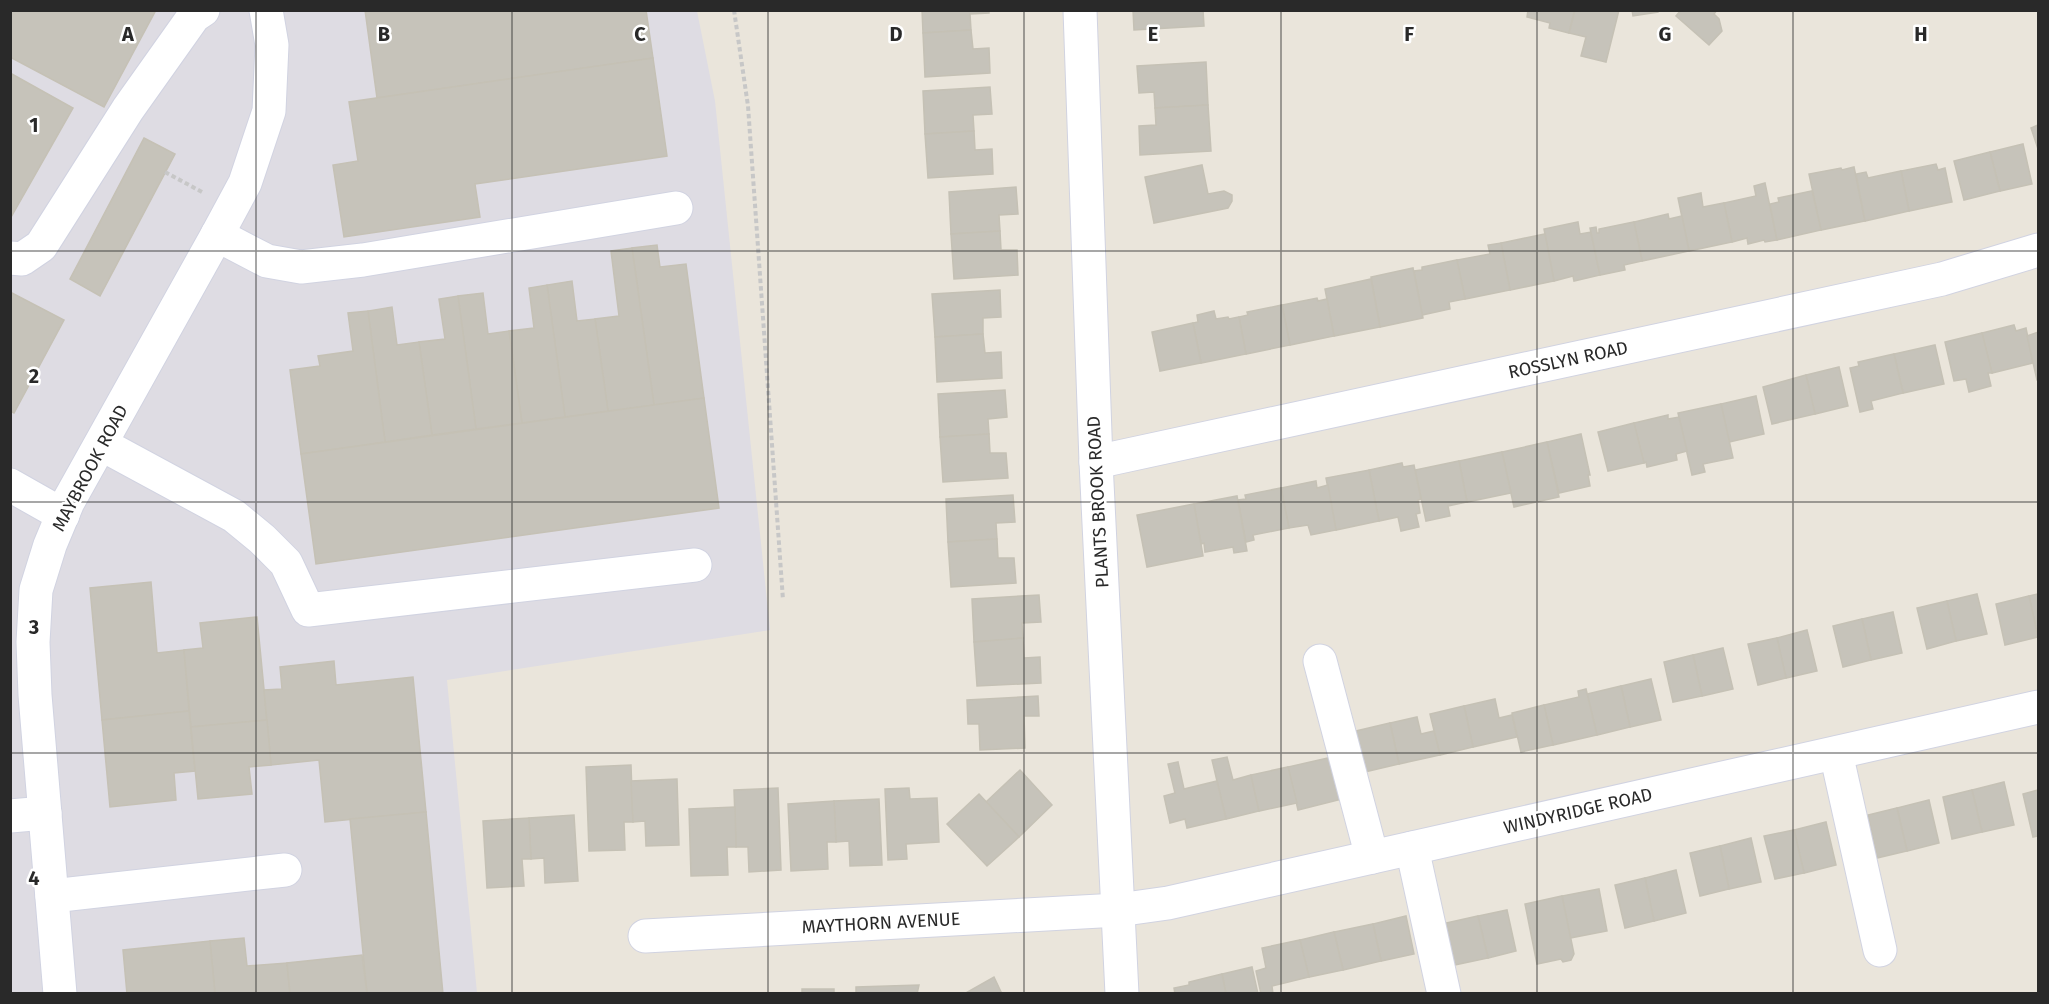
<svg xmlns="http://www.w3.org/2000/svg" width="2049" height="1004" viewBox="0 0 2049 1004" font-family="'Fira Sans',sans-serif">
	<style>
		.industrial { fill: #dedce3 }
		.building { fill: #c6c3ba; stroke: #c5c1b5; stroke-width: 1.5 }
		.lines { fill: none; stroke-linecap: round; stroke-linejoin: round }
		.minor-casing { stroke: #d1d3e1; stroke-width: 35 }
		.path { stroke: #c7c7c7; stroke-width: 4; stroke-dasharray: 4.5 3; stroke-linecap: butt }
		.minor { stroke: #fff; stroke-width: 33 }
		.grid { fill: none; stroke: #292929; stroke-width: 1.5; stroke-opacity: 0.55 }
		.labels { text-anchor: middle; stroke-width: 5; stroke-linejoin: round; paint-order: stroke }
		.street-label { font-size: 18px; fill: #292929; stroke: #fff }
		.grid-label { font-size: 20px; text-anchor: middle; font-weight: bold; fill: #292929; stroke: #fff; stroke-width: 5; stroke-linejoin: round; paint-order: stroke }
	</style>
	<rect width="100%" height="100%" fill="#eae5db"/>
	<path class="industrial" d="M10,11h687l18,90 55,529 -323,50 30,313h-466z"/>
	<g class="building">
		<path d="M10,10h146l-52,97 -94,-50z"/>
		<path d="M365,10h281l7,48 -276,40z"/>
		<path d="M922,10h67v3l-19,1 1,16 -48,3z"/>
		<path d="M1133,10h70l1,16 -70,4z"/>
		<path d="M1528,10h47l-6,23 -20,-5 1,-5 -23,-6z"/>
		<path d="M1575,10h44l-13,52 -25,-6 5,-19 -17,-4z"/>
		<path d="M1632,10h26v2l-25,4z"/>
		<path d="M1681,10h36l-3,4 5,5 3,12 -13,14 -33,-29z"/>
		<path d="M971,30l2,19 16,-1 1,25 -65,4 -2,-44z"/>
		<path d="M653,58l14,98 -192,28 5,33 -136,20 -11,-72 25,-4 -9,-59z"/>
		<path d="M1206,62l2,43 -53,3 -1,-16 -15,1 -2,-27z"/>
		<path d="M10,73l63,35 -63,111z"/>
		<path d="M990,87l2,27 -19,1 1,16 -49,3 -2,-43z"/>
		<path d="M1208,105l3,46 -71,4 -1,-29 17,-1 -1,-17z"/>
		<path d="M2038,125v24l-7,-21z"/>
		<path d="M974,131l1,19 17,-1 1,25 -65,4 -3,-44z"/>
		<path d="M144,138l31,16 -75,142 -30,-17z"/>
		<path d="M2023,144l9,40 -32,7 -10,-39z"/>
		<path d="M1990,152l10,39 -36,9 -10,-39z"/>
		<path d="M1936,164l2,6 7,-2 7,34 -43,9 -8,-40z"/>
		<path d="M1202,165l6,29 16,-3 8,4v6l-4,7 -74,15 -9,-46z"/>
		<path d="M1854,167l11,54 -44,9 -12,-56 32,-6 1,2z"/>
		<path d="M1901,171l8,40 -44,10 -9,-47 10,-2 2,6z"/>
		<path d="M1765,183l12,57 -12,2 -1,-2 -16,4 -1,-6 -15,4 -8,-39 32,-7 -2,-10z"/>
		<path d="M1016,187l2,27 -19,1 1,16 -49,3 -2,-42z"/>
		<path d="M1812,191l9,39 -44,10 -7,-36 9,-2 -1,-4z"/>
		<path d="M1701,193l2,14 21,-4 8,39 -43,9 -11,-53z"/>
		<path d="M1668,214l1,5 13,-3 7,35 -47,10 -8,-39z"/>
		<path d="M1578,222l2,12 11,-2 9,43 -26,6 -1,-5 -19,5 -10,-52z"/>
		<path d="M1634,222l8,39 -18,4 1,5 -25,5 -10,-47 6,-1 1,6h2v-4z"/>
		<path d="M1000,231l1,19h16l1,25 -64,4 -3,-45z"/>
		<path d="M1545,234l9,47 -44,9 -9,-47z"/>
		<path d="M1501,243l9,47 -45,9 -8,-39 33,-6 -2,-9z"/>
		<path d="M657,245l3,22 26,-3 18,134 -50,7 -22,-157z"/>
		<path d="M632,248l22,157 -46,6 -13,-92 24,-3 -8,-65z"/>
		<path d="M1457,260l8,39 -16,3 1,7 -28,6 -8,-44 8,-1v-3z"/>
		<path d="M1413,268l10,50 -43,9 -9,-50z"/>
		<path d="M1371,279l9,48 -46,9 -9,-47z"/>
		<path d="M572,281l5,40 18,-2 13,92 -43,6 -18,-132z"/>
		<path d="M547,285l18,132 -43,6 -13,-92 25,-3 -5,-40z"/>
		<path d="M1000,290l1,27 -18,1v16l-48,3 -3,-43z"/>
		<path d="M10,292l54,28 -50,93 -4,-2z"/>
		<path d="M483,293l5,41 21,-3 13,92 -46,6 -18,-133z"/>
		<path d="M458,296l18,133 -44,6 -13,-93 26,-3 -6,-40z"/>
		<path d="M1317,298l1,3 9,-2 7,37 -44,9 -8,-40z"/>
		<path d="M1282,305l8,40 -44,9 -7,-37 9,-2 -1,-3z"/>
		<path d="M392,307l5,38 22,-3 13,93 -47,7 -17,-131z"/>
		<path d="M368,311l17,131 -84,12 -11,-84 30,-4 -2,-10 35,-5 -5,-38z"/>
		<path d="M1214,311l2,8 12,-2 1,2 10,-2 7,37 -45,9 -8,-40 5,-1 -1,-7z"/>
		<path d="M1193,323l8,40 -41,8 -8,-39z"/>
		<path d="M2014,325l2,6 10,-3 7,35 -41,10 -10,-40z"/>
		<path d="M2038,332v48h-1l-10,-44z"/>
		<path d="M1982,333l10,40h-4l3,13 -22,6 -3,-13 -12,2 -9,-39z"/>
		<path d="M983,334l2,19 16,-1 1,26 -65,4 -2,-45z"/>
		<path d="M1935,345l9,39 -41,9 -9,-39z"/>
		<path d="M1894,354l9,39 -32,8 2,8 -13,3 -10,-44 9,-2 -1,-4z"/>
		<path d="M1839,367l9,39 -33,8 -9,-39z"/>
		<path d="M1806,375l9,39 -43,10 -9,-37z"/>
		<path d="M1005,390l2,27 -19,2 1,15 -49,3 -2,-43z"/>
		<path d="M1756,396l8,38 -35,8 -8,-38z"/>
		<path d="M704,398l15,110 -403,56 -15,-110z"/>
		<path d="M1721,404l12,54 -30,6 2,8 -13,3 -14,-62z"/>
		<path d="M1668,415v4l11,-2 8,34 -11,3 1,6 -30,7 -1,-5 -2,1 -10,-40z"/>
		<path d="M1634,423l10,40 -36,8 -10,-39z"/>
		<path d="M989,434l1,19h16l2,25 -65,4 -3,-45z"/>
		<path d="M1581,434l9,41h-2l2,11 -31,7 -12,-51z"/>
		<path d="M1547,442l12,55 -45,10 -12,-55z"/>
		<path d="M1502,452l9,41 -44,9 -8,-41z"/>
		<path d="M1459,461l8,41 -19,4 2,10 -24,5 -11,-51z"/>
		<path d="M1402,463l1,4 11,-2 7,34 -3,1 2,13 -4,1 3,13 -18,4 -3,-14 -19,4 -10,-51z"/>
		<path d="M1369,470l10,51 -43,9 -10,-52z"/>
		<path d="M1316,481l1,7 11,-3 8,45 -25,5 -3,-10 -19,3 -8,-40z"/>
		<path d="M1281,488l8,40 -36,7 1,5 -8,2 -8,-42 8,-1 -1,-4z"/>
		<path d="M1013,495l2,27 -19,1 1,16 -49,3 -2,-43z"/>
		<path d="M1237,496l10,55 -13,2 -1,-6 -28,5 -1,-9 -3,1 -7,-40z"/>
		<path d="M1194,504l9,52 -56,11 -10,-52z"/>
		<path d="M997,539l1,19h16l2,25 -65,4 -3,-45z"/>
		<path d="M151,582l6,71 27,-3 5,61 -87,9 -12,-132z"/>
		<path d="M1977,594l10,40 -31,7 -9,-40z"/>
		<path d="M2038,594v43l-9,-41z"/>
		<path d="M1039,595l2,27 -19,1 1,15 -49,4 -2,-43z"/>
		<path d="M2029,596l9,41 -33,8 -9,-41z"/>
		<path d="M1947,601l9,40 -29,8 -10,-41z"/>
		<path d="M1893,612l9,41 -31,7 -9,-41z"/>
		<path d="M257,617l10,103 -76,7 -7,-77 19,-2 -3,-25z"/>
		<path d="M1862,619l9,41 -28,7 -10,-41z"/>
		<path d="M1807,630l10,41 -31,7 -9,-40z"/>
		<path d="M1023,638l1,20 16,-1 1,26 -64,3 -3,-44z"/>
		<path d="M1777,638l9,40 -28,7 -10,-41z"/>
		<path d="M1723,648l10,41 -31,7 -9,-41z"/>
		<path d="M1693,655l9,41 -29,6 -9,-40z"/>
		<path d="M334,661l2,24 77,-8 13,135 -101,10 -6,-62 -48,5 -7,-75 18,-1 -2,-22z"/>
		<path d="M1651,679l10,41 -31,7 -9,-41z"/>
		<path d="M1621,686l9,41 -33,8 -10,-41z"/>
		<path d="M1586,689l11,46 -44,10 -9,-40 35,-8 -1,-6z"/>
		<path d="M1038,696l1,20h-15l1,32 -45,2 -1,-26h-11l-1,-24z"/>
		<path d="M1495,699l4,19 13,-3 5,22 -44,10 -9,-41z"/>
		<path d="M1544,705l9,40 -32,7 -9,-39z"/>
		<path d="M1464,706l9,41 -33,8 -10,-41z"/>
		<path d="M189,711l6,60 -21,2 2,27 -66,7 -8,-87z"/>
		<path d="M1417,717l4,17 13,-3 6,24 -41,9 -9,-41z"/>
		<path d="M267,720l4,45 -22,2 3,27 -54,5 -7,-72z"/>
		<path d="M1390,723l9,41 -43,10 -9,-41z"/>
		<path d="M1337,756l9,42 -48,12 -10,-43z"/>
		<path d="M1227,757l6,23 18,-5 8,36 -33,8 -14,-59z"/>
		<path d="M1178,762l6,27 33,-8 9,38 -39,9 -2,-9 -15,4 -6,-27 11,-3 -7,-29z"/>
		<path d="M631,765l2,57h-9l1,28 -36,1 -3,-84z"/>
		<path d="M1288,767l9,36 -38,8 -8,-36z"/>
		<path d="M1020,770l32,35 -33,32 -33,-35z"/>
		<path d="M677,779l2,66 -33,1 -1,-25 -12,1 -2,-41z"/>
		<path d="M2004,782l10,43 -32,7 -10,-42z"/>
		<path d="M778,788l3,82 -32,2 -1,-25h-12l-2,-57z"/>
		<path d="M909,788l1,11 27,-1 2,44 -33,2 1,15 -19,1 -3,-71z"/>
		<path d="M1972,790l10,42 -30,7 -9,-42z"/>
		<path d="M2038,790v46l-5,1 -10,-43z"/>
		<path d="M979,794l40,43 -32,29 -40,-42z"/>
		<path d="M879,799l3,66 -32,1 -1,-25 -13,1 -2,-41z"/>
		<path d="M1929,800l10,43 -32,8 -10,-43z"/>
		<path d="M834,801l2,41h-9l1,27 -37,2 -3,-67z"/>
		<path d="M735,807l1,40h-9l1,28 -37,1 -2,-67z"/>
		<path d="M1897,808l10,43 -30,7 -9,-43z"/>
		<path d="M426,812l17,182h-76l-17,-175z"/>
		<path d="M574,815l4,66 -33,2 -1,-25 -13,1 -2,-41z"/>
		<path d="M529,818l2,41h-9l2,27 -37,2 -4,-67z"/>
		<path d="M1826,822l10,43 -32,8 -10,-43z"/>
		<path d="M1794,830l10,43 -29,6 -11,-43z"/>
		<path d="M1751,838l10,44 -32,7 -9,-43z"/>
		<path d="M1720,846l9,43 -29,7 -10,-43z"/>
		<path d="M1676,870l10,43 -32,8 -9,-43z"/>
		<path d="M1645,878l9,43 -29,7 -10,-43z"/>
		<path d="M1599,889l8,42 -37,7 -8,-42z"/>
		<path d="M1562,896l12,58 -3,6 -8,2 -2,-3 -24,5 -12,-60z"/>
		<path d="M1507,910l9,41 -28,7 -10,-42z"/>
		<path d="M1406,916l8,38 -33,7 -8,-37z"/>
		<path d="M1478,916l10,42 -43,9 -7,-38 9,-2 -1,-4z"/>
		<path d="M1373,924l8,37 -38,9 -9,-38z"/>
		<path d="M1334,932l9,38 -34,7 -9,-37z"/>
		<path d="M244,938l3,28 40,-3 3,31h-75l-5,-53z"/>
		<path d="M1300,940l9,37 -37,9 1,8h-12l-5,-23 10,-3 -4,-20z"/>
		<path d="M210,941l5,53h-88l-4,-44z"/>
		<path d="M362,955l5,39h-77l-3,-31z"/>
		<path d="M1252,967l6,27h-32l-4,-20z"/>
		<path d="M1222,974l4,20h-51l-1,-6 15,-3v-3z"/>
		<path d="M994,977l8,17h-38z"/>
		<path d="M919,985l-2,9h-61v-7z"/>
		<rect x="802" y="989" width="32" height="5"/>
	</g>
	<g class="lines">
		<g class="minor-casing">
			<g id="minor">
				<path d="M1080,10l16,452 26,532"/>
				<path d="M217,235l50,26 34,6 62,-7 313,-52"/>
				<path d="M10,258l12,1 19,-13 87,-137 66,-93 9,-6"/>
				<path d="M101,444l133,72 28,23 24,24 22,47 387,-45"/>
				<path d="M1096,462l846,-183 96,-29"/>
				<path d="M10,485l53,30"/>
				<path d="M1320,661l52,196"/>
				<path d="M1836,753l44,197"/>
				<path d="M10,816l35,-3"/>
				<path d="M1412,848l32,146"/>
				<path d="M52,896l233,-26"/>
				<path d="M645,936l473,-26 50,-7 870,-196"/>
				<path d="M60,994l-25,-299 -2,-53 3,-52 14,-45 18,-43 149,-267 28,-52 24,-72 3,-66 -6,-35"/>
			</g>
		</g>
		<g class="path">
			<path d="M734,10l14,96 35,494"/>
			<path d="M165,172l37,20"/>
		</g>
		<use href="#minor" class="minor"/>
	</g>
	<path class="grid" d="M256,10v984M512,10v984M768,10v984M1024,10v984M1281,10v984M1537,10v984M1793,10v984M10,251h2028M10,502h2028M10,753h2028"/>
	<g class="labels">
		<g class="street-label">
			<text transform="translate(1568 360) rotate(-12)" y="6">ROSSLYN ROAD</text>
			<text transform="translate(90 468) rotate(-62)" y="6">MAYBROOK ROAD</text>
			<text transform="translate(1098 502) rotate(-93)" y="6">PLANTS BROOK ROAD</text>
			<text transform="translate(1578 811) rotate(-13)" y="6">WINDYRIDGE ROAD</text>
			<text transform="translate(881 923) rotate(-3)" y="6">MAYTHORN AVENUE</text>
		</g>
	</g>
	<g class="grid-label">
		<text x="128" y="41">A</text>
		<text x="384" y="41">B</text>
		<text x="640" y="41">C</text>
		<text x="896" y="41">D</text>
		<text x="1153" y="41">E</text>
		<text x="1409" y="41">F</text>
		<text x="1665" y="41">G</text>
		<text x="1921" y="41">H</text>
		<text x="34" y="132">1</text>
		<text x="34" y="383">2</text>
		<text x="34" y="634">3</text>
		<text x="34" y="885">4</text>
	</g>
	<rect width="2049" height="1004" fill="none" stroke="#292929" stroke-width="24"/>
</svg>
